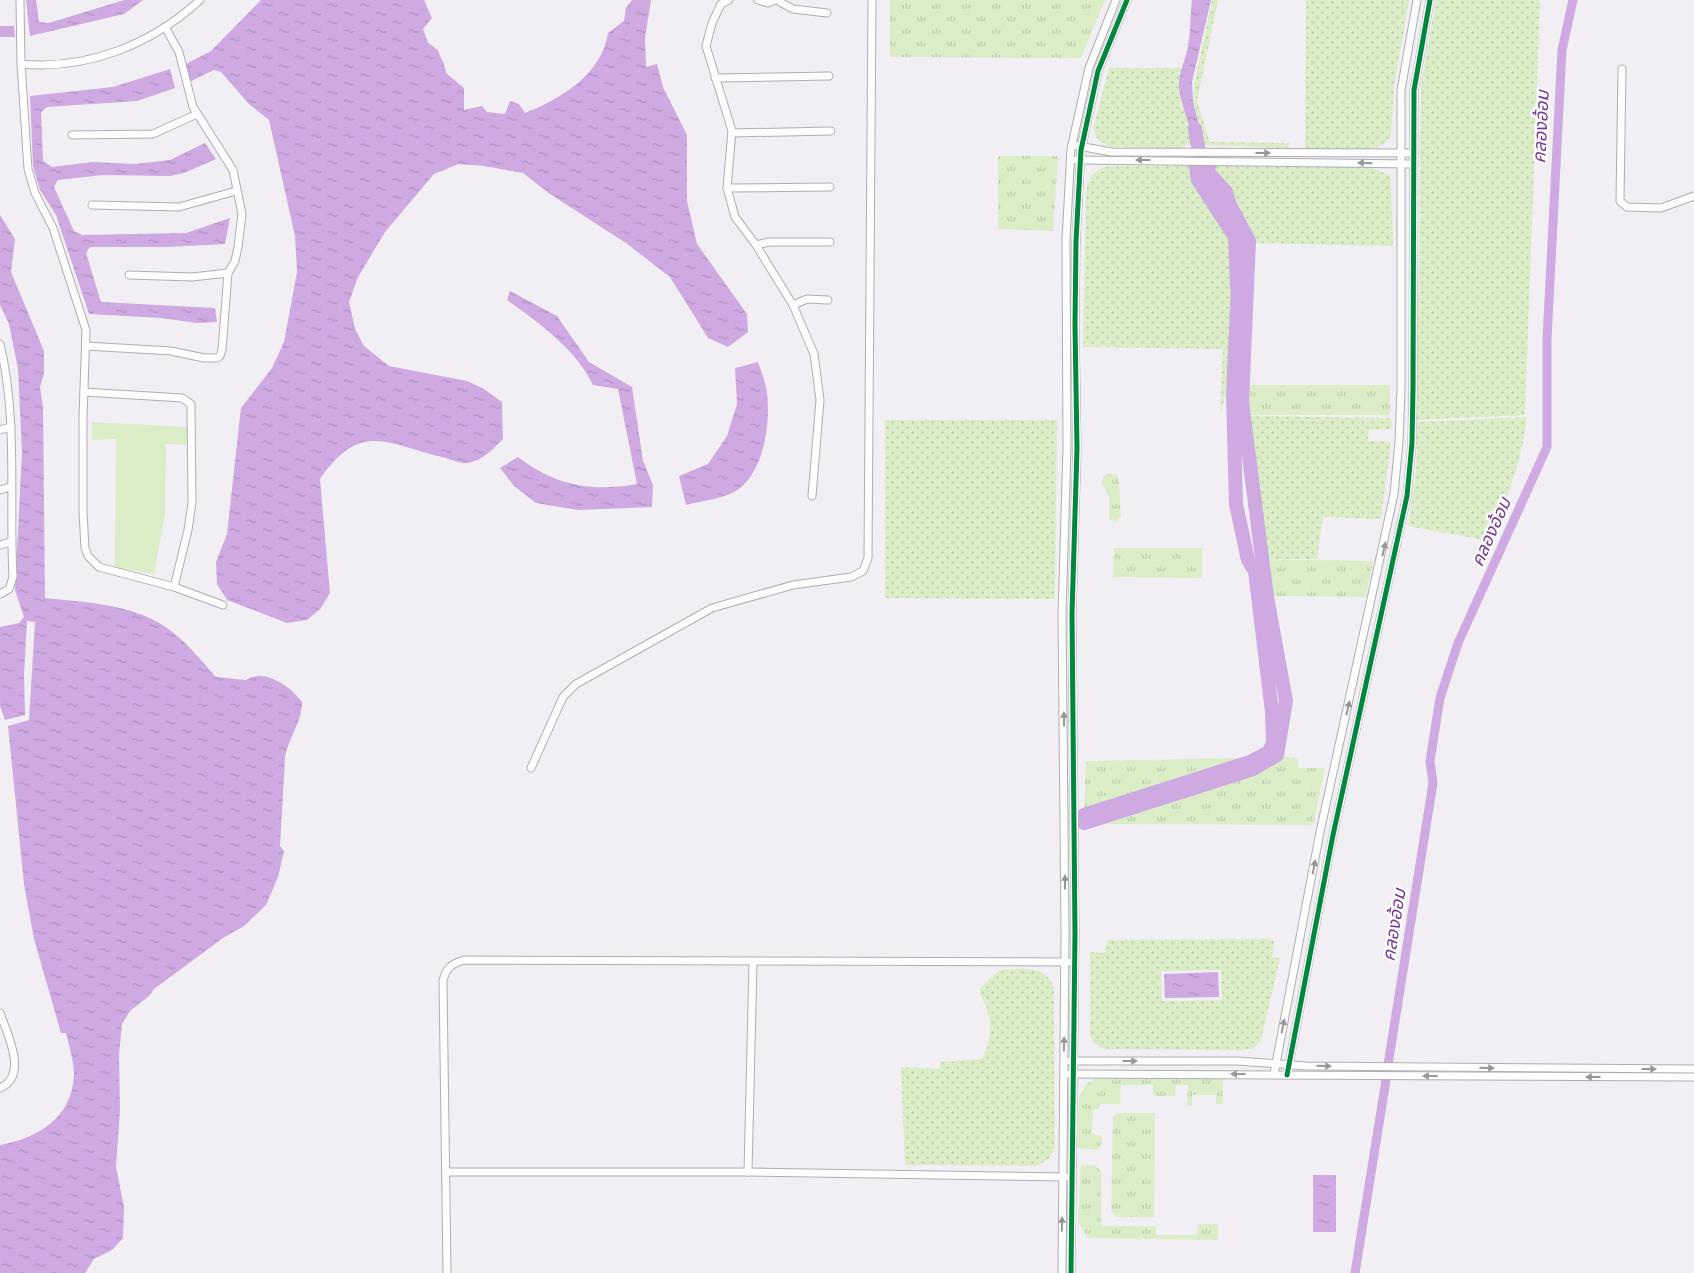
<svg xmlns="http://www.w3.org/2000/svg" width="1694" height="1273" viewBox="0 0 1694 1273" font-family="'Nunito Sans','Noto Sans Thai',sans-serif">
	<style>
		.grass { fill: url(#grass-dots); fill-rule: evenodd }
		.park { fill: url(#park-tufts) }
		.garden { fill: #daedc7 }
		.water { fill: url(#water-ripples) }
		.lines { fill: none; stroke-linecap: round; stroke-linejoin: round }
		.canal { stroke: #cea9e2; stroke-width: 9 }
		.river { stroke: #cea9e2; stroke-width: 14 }
		.street-casing { stroke: #b0aeb1; stroke-width: 9 }
		.street { stroke: #fdfdfd; stroke-width: 7 }
		.cycleway-casing { stroke: #fdfcfe; stroke-width: 8 }
		.cycleway { stroke: #00873e; stroke-width: 5 }
		.oneway { fill: #979698 }
		.labels { text-anchor: middle; stroke-width: 5; stroke-linejoin: round; paint-order: stroke }
		.water-label { font-size: 18px; font-style: italic; fill: #763693; stroke: #fdfcfe }
	</style>
	<defs>
		<pattern id="grass-dots" width="8" height="8" patternUnits="userSpaceOnUse" patternTransform="scale(1.25)"><rect width="8" height="8" fill="#daedc7"/><path d="M2 2h.1M6 6h.1" fill="none" stroke="#bacbaa" stroke-width="1.8" stroke-linecap="round"/></pattern>
		<pattern id="park-tufts" width="24" height="20" patternUnits="userSpaceOnUse" patternTransform="scale(1.25)"><rect width="24" height="20" fill="#daedc7"/><path d="M3 7l-1-3M5 7V3M7 7l1-3M15 17l-1-3M17 17v-4M19 17l1-3" fill="none" stroke="#bacbaa"/></pattern>
		<pattern id="water-ripples" width="26" height="14" patternUnits="userSpaceOnUse" patternTransform="scale(1.25)"><rect width="26" height="14" fill="#cea9e2"/><path d="M2 4q2-2 4 0t4 0M15 11q2-2 4 0t4 0" fill="none" stroke="#b091c1"/></pattern>
	</defs>
	<rect width="100%" height="100%" fill="#f2eff4"/>
	<g class="grass">
		<path d="M1212,0h6l-21,101 13,41 80,1 -3,5 -83,-3 -10,-41v-19z"/>
		<path d="M1306,0h103l-15,87 -3,49 -6,7 -9,5 -71,1z"/>
		<path d="M1436,0h104l-15,415 -108,5 4,-335z"/>
		<path d="M1109,68h74l-2,36 8,14 4,26 -8,1 -1,3 -72,-1 -14,-7 -5,-11z"/>
		<path d="M1108,166h88l2,14 37,57 -2,154 -8,5 -5,20 3,-67 -140,-2 3,-156c4,-16 7,-20 22,-25z"/>
		<path d="M1210,166l162,1 18,9 1,8 2,62 -140,-3c-18,-24 -24,-48 -45,-71z"/>
		<path d="M1245,416l146,2 1,11 -23,1 -1,11 23,1 -10,77 -58,-2 -6,42h-54z"/>
		<path d="M1527,417c-4,43 -22,84 -37,124l-82,-15 8,-55 2,-49z"/>
		<path d="M885,420h172l-2,179 -170,-1z"/>
		<path d="M1269,939l5,2 -2,16 8,1 -19,82 -7,8 -11,2 -139,-1 -10,-6 -4,-8v-83l14,1 4,-13zM1221,970l1,30 -60,1 -1,-30z"/>
		<path d="M1001,969c23,1 40,-6 53,17l1,161 -6,12 -13,7 -131,-1 -4,-98 39,2v-7l42,-3c8,-14 11,-36 4,-52 -3,-8 -6,-10 -6,-19z"/>
	</g>
	<g class="park">
		<path d="M890,0h215l-24,58 -191,-1z"/>
		<path d="M998,156h60l-5,75 -55,-2z"/>
		<rect x="1245" y="385" width="145" height="30"/>
		<path d="M1108,473l9,2 2,5 2,37 -5,5 -7,-3v-22l-7,-14 1,-6z"/>
		<path d="M1114,548h88v30l-89,-1z"/>
		<path d="M1263,559l110,2 -7,36 -97,-1z"/>
		<path d="M1273,742l-4,10 -16,10 -169,50 2,-51 158,-3 19,-5z"/>
		<path d="M1277,755l21,4v9h27l-12,57 -228,-1 165,-54 15,-6z"/>
		<path d="M1097,1078l126,1v25h-7v-9h-24v11l-5,-1 1,-20h-12l-1,11h-21l-1,-11h-32l-1,19h-20l-1,5h-6l-1,25 10,2 -1,9 -4,5 -20,-2 2,-51 7,-13z"/>
		<path d="M1118,1113h37l-1,104h-38l-5,-6 2,-94z"/>
		<path d="M1081,1165h14l6,6v55h55v9h41l1,-11h20v16l-130,-2 -10,-16z"/>
	</g>
	<path class="garden" d="M92,422l96,5v18l-22,-1 -1,71 -11,59 -39,-6 1,-129 -24,1z"/>
	<g class="water">
		<path d="M26,0h10l3,22 10,1 75,-23h19l-19,14 -94,22z"/>
		<path d="M261,0h163l8,18 -9,11 5,14 10,7c2,8 7,13 8,23l18,15v22l18,-4 5,6 18,2 5,-13 9,3 6,9c36,-14 77,-39 83,-80l16,-12 2,-13 6,-8h19l-6,38 1,29 11,-3 6,23 24,48v66l10,43 50,70 1,18 -20,15 -20,-9 -38,-61 -44,-34 -76,-49 -27,-21 -39,-7 -26,-2 -24,10 -49,58 -27,45 -9,25 6,27 9,17 25,20 78,15 17,8 18,13 1,37c-10,10 -20,21 -35,24 -7,1 -18,-4 -26,-6 -56,-13 -81,-37 -122,22l10,114 -9,15 -14,12 -20,3 -60,-23 -10,-16 -1,-22 11,-28 14,-126 31,-40 12,-26 13,-70 -2,-36 -26,-116 -20,-16 -28,-32 -7,-2 -27,13 -3,-18 27,-14z"/>
		<path d="M1192,0h19l-19,82 1,19 11,45h-12c0,-21 -11,-38 -13,-59 -1,-13 7,-28 9,-41 3,-15 2,-31 4,-46z"/>
		<path d="M0,26h14l1,11h-15z"/>
		<path d="M170,69l5,19 -38,13 -90,6 -6,5 2,49 9,6 41,-5 42,2 35,-4 35,-17 11,16 -32,14 -14,3 -67,-1 -45,5 -4,7 20,44 8,4 104,-2 44,-15 -5,26 -58,3h-77l-4,6 15,49 114,6 2,14 -20,1 -36,-5 -72,-4 -33,-99 -16,-25 -7,-24 -3,-70 83,-9z"/>
		<path d="M0,215l15,24 -4,33 33,79v22l-4,14 3,20 2,191c38,4 86,6 119,28 20,13 35,32 52,51l30,3c18,-12 44,6 56,22 0,21 -14,36 -17,56l-5,88 4,5 -6,26 -12,28 -22,21 -21,12 -69,51 -5,7 -19,15 -8,13 -3,31 1,55 -4,57 8,40 -1,31 -11,12 -18,9 -9,14h-85v-128c38,-7 72,-27 74,-70 0,-14 -5,-29 -8,-42h-5l-27,-94 -10,-55 -16,-158 21,-6 6,-98 -8,-1 -3,53 1,41 -20,5 -5,-14v-79l19,-4 5,-6 -9,-27 7,-138 -4,-83 -9,-45 -9,-19z"/>
		<path d="M510,291l47,25 32,46 43,25 11,74 10,24 -1,22 -74,3 -42,-7 -22,-17 -14,-18 18,-11c38,29 73,35 119,27l-19,-95 -25,-4c-18,-37 -54,-62 -86,-85z"/>
		<path d="M758,362c3,8 6,17 8,25 6,31 -1,88 -32,105 -14,7 -33,9 -48,13l-7,-29 29,-12 19,-28 10,-32 -2,-36z"/>
		<path d="M1218,972l1,25 -54,1 -1,-24z"/>
		<rect x="1313" y="1175" width="23" height="57"/>
	</g>
	<g class="lines">
		<g class="canal">
			<path d="M1387,1071l46,-288 -3,-22 10,-63 18,-55 89,-196v-108l15,-289 11,-50"/>
			<path d="M1355,1273l31,-193"/>
		</g>
		<path class="river" d="M1195,129l1,7 9,45 35,58 -7,157 3,108 12,56 7,11 17,141 1,30 -4,10 -19,10 -166,53v8l169,-54 24,-14 9,-54 -19,-104 -25,-195 7,-161 -19,-36 -4,-13 -19,-21 2,-5h-13l2,14 37,57 2,50"/>
		<g class="street-casing">
			<g id="street">
				<path d="M20,0l1,64 7,105 7,24 18,35 33,102 -3,87v95l2,36 3,8 11,11 75,20"/>
				<path d="M729,0l-8,4 -9,19 -6,23 26,85 -5,57 8,29 21,28 37,60 21,49 6,46 -8,96"/>
				<path d="M758,0l10,3 7,-3"/>
				<path d="M780,2l13,7 34,4"/>
				<path d="M21,64c66,6 130,-19 179,-64"/>
				<path d="M1622,69l-2,132 7,6 34,1 33,-12"/>
				<path d="M715,78l114,-2"/>
				<path d="M732,133l99,-2"/>
				<path d="M72,135l81,-1 44,-20"/>
				<path d="M1072,145l40,7 302,1"/>
				<path d="M1076,160l338,4"/>
				<path d="M727,188l103,-1"/>
				<path d="M92,205l87,2 57,-16"/>
				<path d="M756,245l13,-3h61"/>
				<path d="M129,275l63,2 36,-4"/>
				<path d="M793,305l14,-6 21,1"/>
				<path d="M0,344c18,73 9,157 13,233l-4,12 -9,5"/>
				<path d="M86,346l85,5 33,7h13l3,-2 2,-6 6,-77 7,-12 3,-14 4,-33 -9,-44 -40,-63 -14,-55 -14,-25"/>
				<path d="M84,392l98,6 9,6 1,99 -4,27 -14,57 49,18"/>
				<path d="M0,430l11,-3"/>
				<path d="M0,490l10,-3"/>
				<path d="M0,545l11,-3"/>
				<path d="M531,768l32,-71 13,-13 136,-76 81,-23 58,-8 12,-6 5,-13 4,-558"/>
				<path d="M0,1013c7,20 29,63 0,75"/>
				<path d="M1070,1061h168l68,5 388,3"/>
				<path d="M1069,1074l625,3"/>
				<path d="M1274,1074l46,-242 74,-338 5,-52 2,-53v-299l16,-90"/>
				<path d="M1287,1075l46,-240 74,-339 5,-53 1,-54 1,-299 16,-90"/>
				<path d="M446,1172h302l318,5"/>
				<path d="M748,1172l5,-209"/>
				<path d="M447,1273l-4,-292c3,-13 8,-17 21,-21l605,2"/>
				<path d="M1062,1273l3,-340 -3,-319 5,-166 -1,-208 5,-91 18,-81 27,-68"/>
				<path d="M1071,1273l4,-339 -3,-320 5,-166 -2,-123 1,-84 5,-91 17,-79 29,-71"/>
			</g>
		</g>
		<use href="#street" class="street"/>
		<g class="cycleway-casing">
			<g id="cycleway">
				<path d="M1287,1075l46,-240 74,-339 5,-53 1,-54 1,-299 16,-90"/>
				<path d="M1071,1273l4,-339 -3,-320 5,-166 -2,-123 1,-84 5,-91 17,-79 29,-71"/>
			</g>
		</g>
		<use href="#cycleway" class="cycleway"/>
	</g>
	<defs><path id="oneway-solid" d="M-6-.8H1V-3.2L6.5 0L1 3.2V.8H-6Z" transform="scale(1.25)"/></defs>
	<g class="oneway">
		<use href="#oneway-solid" transform="translate(1263 153)"/>
		<use href="#oneway-solid" transform="translate(1143 160) rotate(-180)"/>
		<use href="#oneway-solid" transform="translate(1365 163) rotate(-178)"/>
		<use href="#oneway-solid" transform="translate(1384 549) rotate(-77)"/>
		<use href="#oneway-solid" transform="translate(1348 708) rotate(-77)"/>
		<use href="#oneway-solid" transform="translate(1064 719) rotate(-91)"/>
		<use href="#oneway-solid" transform="translate(1314 867) rotate(-79)"/>
		<use href="#oneway-solid" transform="translate(1065 882) rotate(-90)"/>
		<use href="#oneway-solid" transform="translate(1283 1026) rotate(-79)"/>
		<use href="#oneway-solid" transform="translate(1064 1044) rotate(-89)"/>
		<use href="#oneway-solid" transform="translate(1130 1061)"/>
		<use href="#oneway-solid" transform="translate(1324 1066) rotate(1)"/>
		<use href="#oneway-solid" transform="translate(1487 1068) rotate(1)"/>
		<use href="#oneway-solid" transform="translate(1649 1069)"/>
		<use href="#oneway-solid" transform="translate(1238 1074) rotate(-180)"/>
		<use href="#oneway-solid" transform="translate(1430 1076) rotate(-180)"/>
		<use href="#oneway-solid" transform="translate(1593 1077) rotate(-180)"/>
		<use href="#oneway-solid" transform="translate(1062 1224) rotate(-89)"/>
	</g>
	<g class="labels">
		<g class="water-label">
			<text transform="translate(1541 127) rotate(-87)" y="6">คลองอ้อม</text>
			<text transform="translate(1491 532) rotate(-66)" y="6">คลองอ้อม</text>
			<text transform="translate(1394 925) rotate(-81)" y="6">คลองอ้อม</text>
		</g>
	</g>
</svg>
